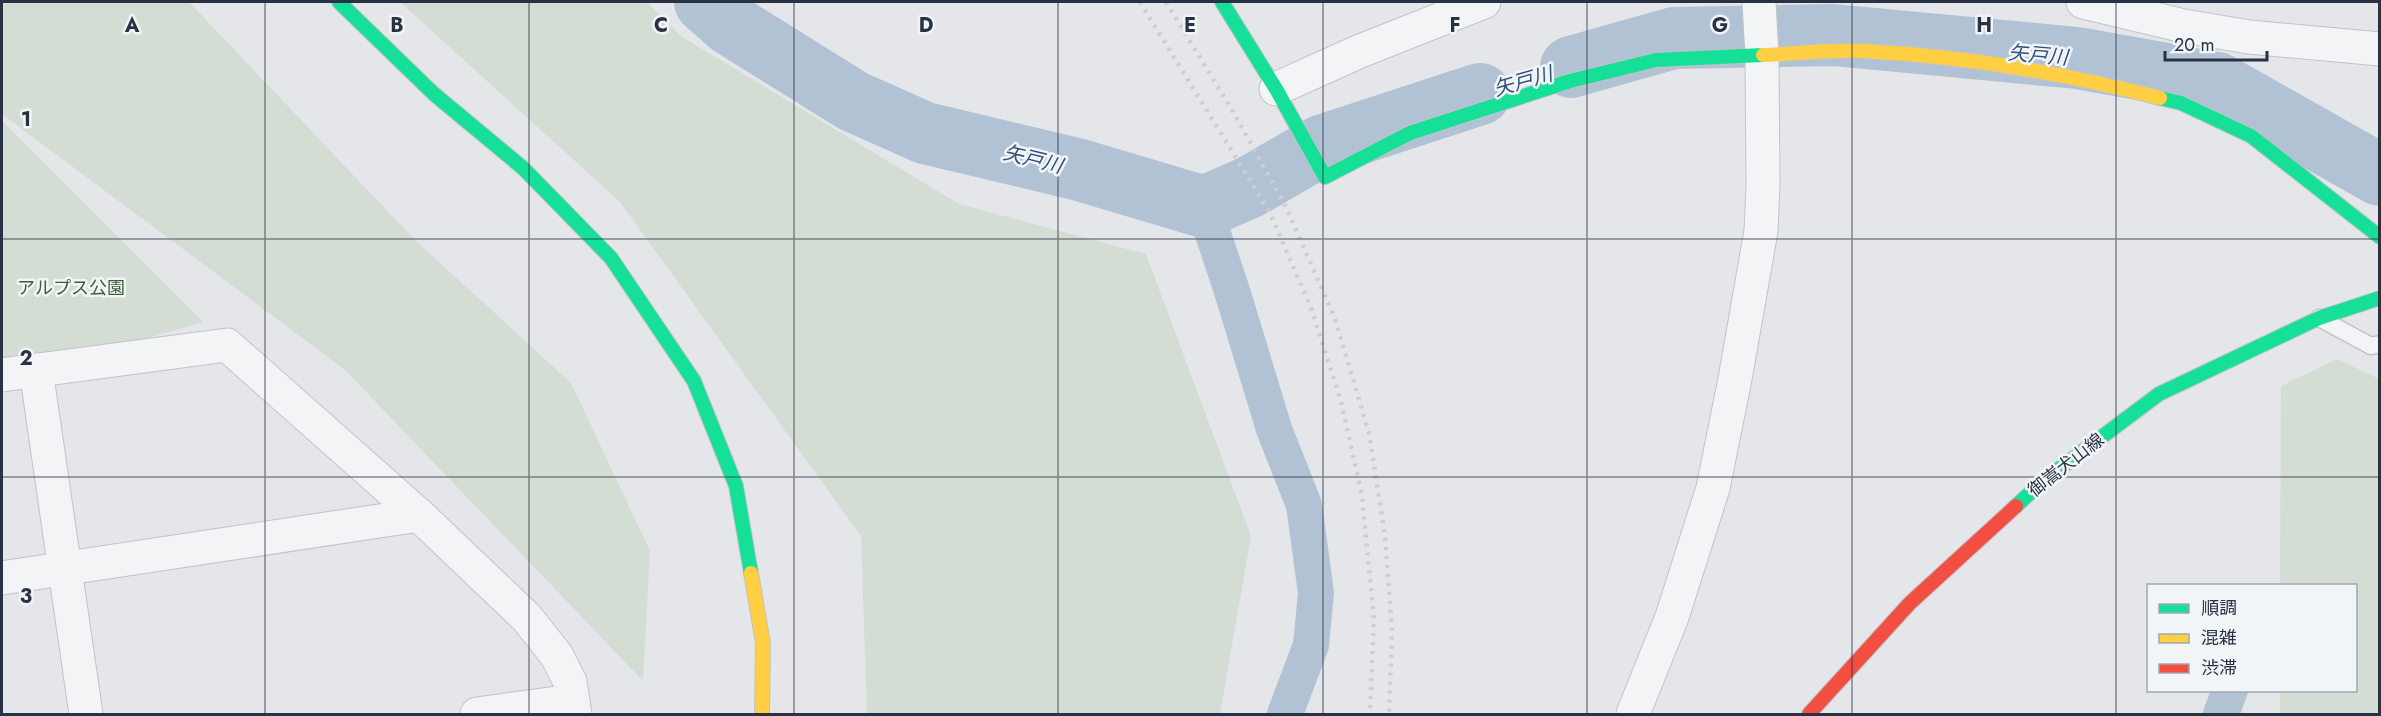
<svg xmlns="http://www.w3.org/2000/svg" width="2381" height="716" viewBox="0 0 2381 716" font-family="Jost,'Noto Sans JP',sans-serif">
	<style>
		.green { fill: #d4ddd4 }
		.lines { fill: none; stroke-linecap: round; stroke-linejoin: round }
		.canal { stroke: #b2c2d5; stroke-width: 36 }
		.river { stroke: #b2c2d5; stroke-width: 62 }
		.lane-casing { stroke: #c1c3c7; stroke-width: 19 }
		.street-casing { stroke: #c1c3c7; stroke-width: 35 }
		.fast-casing { stroke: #c1c3c7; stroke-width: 16 }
		.slow-casing { stroke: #c1c3c7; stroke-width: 16 }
		.jam-casing { stroke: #c1c3c7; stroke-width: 16 }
		.lane { stroke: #f3f4f6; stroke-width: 16 }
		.street { stroke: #f3f4f6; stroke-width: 33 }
		.fast { stroke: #16e098; stroke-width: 14 }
		.slow { stroke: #ffcf43; stroke-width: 14 }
		.jam { stroke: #f24e42; stroke-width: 14 }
		.rail { stroke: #ccced1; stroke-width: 4.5; stroke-dasharray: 3 6; stroke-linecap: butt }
		.grid { fill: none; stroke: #293244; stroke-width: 1.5; stroke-opacity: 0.55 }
		.labels { text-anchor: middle; stroke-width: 5; stroke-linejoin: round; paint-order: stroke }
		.park-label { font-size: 18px; fill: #3d6036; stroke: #f2f5f8 }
		.street-label { font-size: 18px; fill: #293244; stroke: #f2f5f8 }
		.water-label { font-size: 20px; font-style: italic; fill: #31507a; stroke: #f2f5f8 }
		.grid-label { font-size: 20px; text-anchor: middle; font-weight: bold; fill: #293244; stroke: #f2f5f8; stroke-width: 5; stroke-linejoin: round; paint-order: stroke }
	</style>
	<rect width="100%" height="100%" fill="#e4e6e9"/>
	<g class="green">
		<path d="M2,2h187l227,239 155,142 79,168 -7,130 -298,-311 -343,-256z"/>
		<path d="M400,2h247l34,34 278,168 187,50 105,282 -31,178h-353l-6,-178 -241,-334z"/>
		<path d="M2,121l201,201 -167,48 -34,5z"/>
		<path d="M2337,359l42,20v335h-99v-23l76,-1v-104l-76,-1 1,-199z"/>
	</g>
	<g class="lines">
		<g class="canal">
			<path d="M1204,207l28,84 42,138 30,76 12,88 -5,52 -26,69"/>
			<path d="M2221,714l9,-24"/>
		</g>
		<g class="river">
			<path d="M705,2l26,23 122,76 72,32 155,37 124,37 46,-20 71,-41 159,-52"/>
			<path d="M1571,67l103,-29 159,-3 244,23 140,25 163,92"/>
		</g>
		<g class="lane-casing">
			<path id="lane" d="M2319,318l52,28 9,-2"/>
		</g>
		<g class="street-casing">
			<g id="street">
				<path d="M2083,2l101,24 65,11 131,12"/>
				<path d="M1276,89l82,-37 126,-50"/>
				<path d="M36,370l50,344"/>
				<path d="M2,375l225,-30 192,170 108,103 30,38 13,26 5,32"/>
				<path d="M2,578l417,-63"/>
				<path d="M477,714l95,-13"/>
				<path d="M1633,714l39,-97 41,-129 22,-109 26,-148 2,-45 -1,-130 -3,-54"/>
			</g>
		</g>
		<g class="fast-casing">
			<g id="fast">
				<path d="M339,2l95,92 89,74 88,90 83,123 42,105 15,87"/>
				<path d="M1222,2l54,87 49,88 85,-44 160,-52 86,-21 107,-5"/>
				<path d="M2160,98l21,5 70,33 129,101"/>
				<path d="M2016,506l27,-25 116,-87 160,-76 61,-20"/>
			</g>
		</g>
		<g class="slow-casing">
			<g id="slow">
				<path d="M1763,55c33,-1 67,-6 100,-4 100,5 200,22 297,47"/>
				<path d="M751,573l12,70 -1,71"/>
			</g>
		</g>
		<g class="jam-casing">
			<path id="jam" d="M1809,714l101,-111 106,-97"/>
		</g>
		<use href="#lane" class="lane"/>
		<use href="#street" class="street"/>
		<use href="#fast" class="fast"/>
		<use href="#slow" class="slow"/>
		<use href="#jam" class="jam"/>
		<g class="rail">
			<path d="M1140,2l130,211 41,95 30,93 21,95 12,123 -4,95"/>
			<path d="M1166,2l69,113 51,92 49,112 34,114 16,103 7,94 -3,84"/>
		</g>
	</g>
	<path class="grid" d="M265,2v712M529,2v712M794,2v712M1058,2v712M1323,2v712M1587,2v712M1852,2v712M2116,2v712M2,239h2378M2,477h2378"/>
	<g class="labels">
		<g class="park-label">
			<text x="71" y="294">アルプス公園</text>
		</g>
		<g class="street-label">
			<text transform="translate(2066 465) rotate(-38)" y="6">御嵩犬山線</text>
		</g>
		<g class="water-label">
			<text transform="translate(2038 55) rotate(5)" y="7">矢戸川</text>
			<text transform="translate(1523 81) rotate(-16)" y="7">矢戸川</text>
			<text transform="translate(1033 159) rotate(14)" y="7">矢戸川</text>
		</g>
	</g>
	<g class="grid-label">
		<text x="132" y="32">A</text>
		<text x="397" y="32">B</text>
		<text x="661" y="32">C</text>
		<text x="926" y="32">D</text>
		<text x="1190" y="32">E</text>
		<text x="1455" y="32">F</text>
		<text x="1720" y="32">G</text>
		<text x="1984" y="32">H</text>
		<text x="26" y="126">1</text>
		<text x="26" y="365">2</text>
		<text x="26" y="603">3</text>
	</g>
	<rect width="2381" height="716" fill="none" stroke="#293244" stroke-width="6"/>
	<rect x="2147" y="584" width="210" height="108" fill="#f2f5f8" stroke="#a2a7b0" stroke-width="1.5"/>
	<rect x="2159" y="604" width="30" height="9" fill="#16e098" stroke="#a2a7b0" stroke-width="1.5"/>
	<text x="2201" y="614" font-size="18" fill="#293244">順調</text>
	<rect x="2159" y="634" width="30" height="9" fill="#ffcf43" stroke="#a2a7b0" stroke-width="1.5"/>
	<text x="2201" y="644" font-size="18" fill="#293244">混雑</text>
	<rect x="2159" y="664" width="30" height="9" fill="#f24e42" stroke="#a2a7b0" stroke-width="1.5"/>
	<text x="2201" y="674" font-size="18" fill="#293244">渋滞</text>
	<path d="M2165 51v9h102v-9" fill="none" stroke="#293244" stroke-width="3"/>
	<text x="2174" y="51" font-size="18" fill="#293244" stroke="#f2f5f8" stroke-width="4.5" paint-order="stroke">20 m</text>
</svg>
